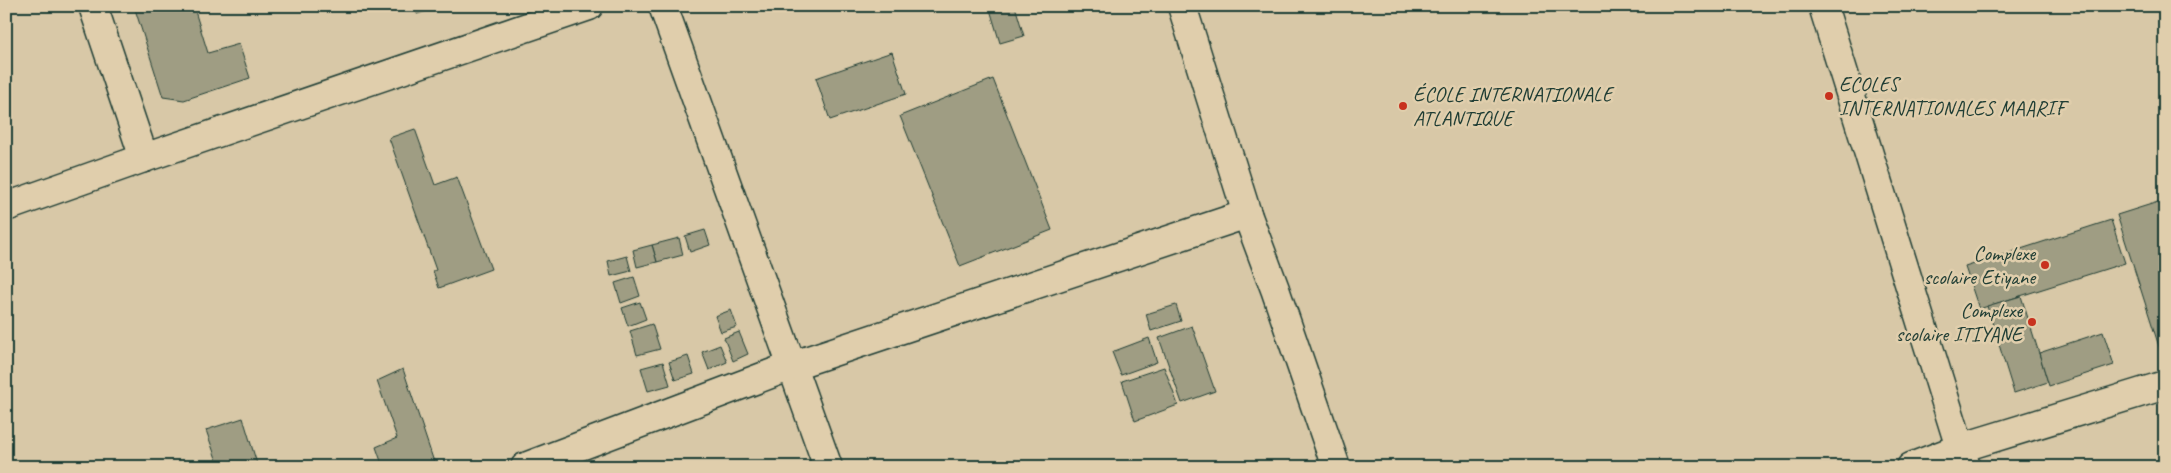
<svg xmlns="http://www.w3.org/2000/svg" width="2171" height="473" viewBox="0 0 2171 473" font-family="Caveat,sans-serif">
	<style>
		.building { fill: #9f9d83; stroke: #1f3d34 }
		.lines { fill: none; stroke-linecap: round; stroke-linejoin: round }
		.street-casing { stroke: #1f3d34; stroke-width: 31 }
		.street { stroke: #e0ceac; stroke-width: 28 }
		.poi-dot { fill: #c8321e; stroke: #e0ceac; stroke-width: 2 }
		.labels { text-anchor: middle; stroke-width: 5; stroke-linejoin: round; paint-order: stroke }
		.poi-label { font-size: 21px; fill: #1f3d34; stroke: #e0ceac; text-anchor: start }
	</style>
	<rect width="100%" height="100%" fill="#d8c8a7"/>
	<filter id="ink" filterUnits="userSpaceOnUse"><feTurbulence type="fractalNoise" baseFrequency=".02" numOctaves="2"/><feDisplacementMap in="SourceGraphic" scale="10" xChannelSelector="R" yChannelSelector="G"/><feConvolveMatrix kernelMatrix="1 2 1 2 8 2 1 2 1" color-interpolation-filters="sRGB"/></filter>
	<g filter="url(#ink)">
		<g class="building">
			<path d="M134,6h66l-6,2 14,45 31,-9 11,34 -66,22 -21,-3z"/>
			<path d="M415,6h30l-28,8z"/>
			<path d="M989,6h26l9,30 -24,7z"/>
			<path d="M892,52l14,42 -76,26 -14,-42z"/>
			<path d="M993,79l59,151 -92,36 -60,-150z"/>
			<path d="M415,129l20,56 22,-8 34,92 -52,19 -6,-17 3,-1 -47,-132z"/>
			<path d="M2158,202l7,23v133l-2,1 -46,-144z"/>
			<path d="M2111,220l14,43 -146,46 -14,-42z"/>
			<path d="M705,230l5,15 -20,7 -5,-16z"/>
			<path d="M679,238l4,17 -26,7 -5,-17z"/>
			<path d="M652,245l5,17 -20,5 -4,-17z"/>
			<path d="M627,256l4,15 -20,5 -3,-15z"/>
			<path d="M634,277l6,19 -19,7 -6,-20z"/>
			<path d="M2021,296l27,86 -34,11 -27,-87z"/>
			<path d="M640,302l6,17 -18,7 -6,-18z"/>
			<path d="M1176,305l5,16 -30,10 -5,-17z"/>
			<path d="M731,310l6,17 -16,5 -6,-16z"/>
			<path d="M652,324l8,25 -23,6 -7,-24z"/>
			<path d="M1192,326l23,65 -33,12 -23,-65z"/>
			<path d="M739,332l9,22 -15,7 -9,-23z"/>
			<path d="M2103,332l11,33 -65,21 -10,-33z"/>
			<path d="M1149,338l8,24 -36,13 -9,-23z"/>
			<path d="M720,345l7,17 -18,8 -7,-18z"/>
			<path d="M688,356l6,18 -19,6 -6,-18z"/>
			<path d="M663,362l7,23 -22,6 -7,-23z"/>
			<path d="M1164,367l14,38 -43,16 -13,-40z"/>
			<path d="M403,369l31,93 -12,5h-39l-7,-20 21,-9 -20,-57z"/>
			<path d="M243,418l15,49h-39l-13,-37z"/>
		</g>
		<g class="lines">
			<g class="street-casing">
				<g id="street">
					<path d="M93,6l51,152"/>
					<path d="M663,6l165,461"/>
					<path d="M1182,6l65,208 28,75 61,178"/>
					<path d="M1823,6l143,461"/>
					<path d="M6,207l138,-49 445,-152"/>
					<path d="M525,467l269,-102 453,-151"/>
					<path d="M1911,467l49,-19 205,-63"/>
				</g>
			</g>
			<use href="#street" class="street"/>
		</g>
	</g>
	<g class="poi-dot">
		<circle cx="1829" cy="96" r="5"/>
		<circle cx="1403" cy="106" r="5"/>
		<circle cx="2045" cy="265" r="5"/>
		<circle cx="2032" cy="322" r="5"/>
	</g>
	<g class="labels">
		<g class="poi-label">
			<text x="1839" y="91">ECOLES<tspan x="1839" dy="24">INTERNATIONALES MAARIF</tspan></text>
			<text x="1413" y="101">ÉCOLE INTERNATIONALE<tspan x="1413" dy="24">ATLANTIQUE</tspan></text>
			<text x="2035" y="260" text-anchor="end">Complexe<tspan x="2035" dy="24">scolaire Etiyane</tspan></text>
			<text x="2022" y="317" text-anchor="end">Complexe<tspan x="2022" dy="24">scolaire ITIYANE</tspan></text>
		</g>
	</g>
	<rect width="2171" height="473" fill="none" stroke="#e0ceac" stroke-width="25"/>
	<rect x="12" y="12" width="2146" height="448" fill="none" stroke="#1f3d34" stroke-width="2" filter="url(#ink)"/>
</svg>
